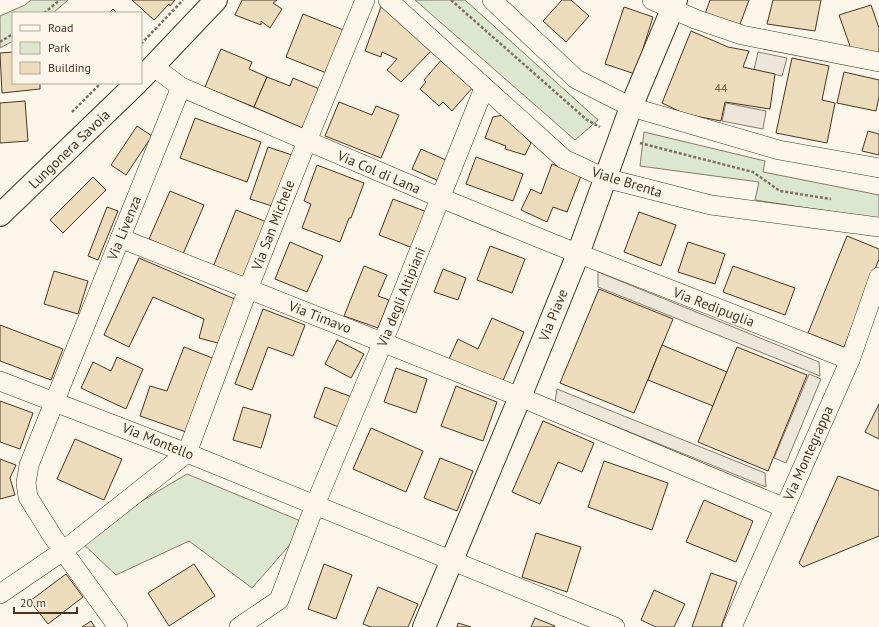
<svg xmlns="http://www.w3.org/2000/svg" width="879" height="627" viewBox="0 0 879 627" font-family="'PT Sans',sans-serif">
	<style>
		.green { fill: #dce7d0; stroke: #887966 }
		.parking { fill: #ede7d9; stroke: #887966 }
		.building { fill: #ecdcbc; stroke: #4a3520 }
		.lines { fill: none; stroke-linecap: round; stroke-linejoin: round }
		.minor-casing { stroke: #4a3520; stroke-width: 20 }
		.tertiary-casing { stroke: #4a3520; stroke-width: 24 }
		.path { stroke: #7f6f5c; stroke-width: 2.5; stroke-dasharray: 3 2; stroke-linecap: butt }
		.minor { stroke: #fbf6e9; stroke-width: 19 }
		.tertiary { stroke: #fbf6e9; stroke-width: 22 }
		.labels { text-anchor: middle; stroke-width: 3; stroke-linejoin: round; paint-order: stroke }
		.number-label { font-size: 12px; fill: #725f47 }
		.street-label { font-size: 14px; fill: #4a3520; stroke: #fbf6e9 }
	</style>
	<rect width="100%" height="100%" fill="#fbf6e9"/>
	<g class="green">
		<path d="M31,0h37l-15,13h-40v28l-13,7v-32l25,-11z"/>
		<path d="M415,0h50l133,120 -23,20z"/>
		<path d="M644,132l121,29 -2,11 116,23v24l-124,-19 4,-18 -119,-16z"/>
		<path d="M187,474l121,50 -56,64 -63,-47 -73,34 -38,-36z"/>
	</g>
	<g class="parking">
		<path d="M758,52l29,6 -5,18 -28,-6z"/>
		<path d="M726,103l40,8 -3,18 -41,-8z"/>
		<path d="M598,272l221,90 1,14 -222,-89z"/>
		<path d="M809,374l12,5 -35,84 -12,-5z"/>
		<path d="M557,389l208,84 1,14 -211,-85z"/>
	</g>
	<g class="building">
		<path d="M132,0h43l-5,6 -1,-2 -15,16z"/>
		<path d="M242,0h35l-4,3 9,6 -12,19 -9,-7v4l-26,-10z"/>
		<path d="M562,0h9l18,16 -23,26 -23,-21z"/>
		<path d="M710,0h39l-10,27 -34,-13z"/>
		<path d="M773,0h48l-6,31 -48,-7z"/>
		<path d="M382,4l52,44 -33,34 -14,-12 10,-11 -15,-7 -1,5 -16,-6z"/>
		<path d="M871,5l8,23v28l-28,-7 -12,-34z"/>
		<path d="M624,7l29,10 -18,57 -30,-10z"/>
		<path d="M113,9l4,4h-8z"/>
		<path d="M303,14l43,17 -17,43 -43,-17z"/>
		<path d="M691,31l37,16 21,4 -6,16 32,7 -5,35 -45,-7 -4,19 -36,-7 -23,-11z"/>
		<path d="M221,49l31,13 -3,7 18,8 -13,30 -49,-20z"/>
		<path d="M13,52v31h27v6l-38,4 -2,-40z"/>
		<path d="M443,58l31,28 -22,25 -9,-9 -4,4 -19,-17 6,-7 -2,-2z"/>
		<path d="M792,58l37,8 -7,34 13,3 -8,40 -51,-10z"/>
		<path d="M844,72l35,8v17l-3,14 -39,-8z"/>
		<path d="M267,77l23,9 3,-8 29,12 -17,39 -51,-22z"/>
		<path d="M25,101l3,40 -28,2v-40z"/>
		<path d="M339,102l33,13 4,-9 23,9 -18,43 -56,-22z"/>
		<path d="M503,115l28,28 -6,12 -20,-6 1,-3 -21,-8 8,-21z"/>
		<path d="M195,118l66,24 -14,40 -67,-24z"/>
		<path d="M137,126l15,10 -26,39 -15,-10z"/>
		<path d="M868,131l11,3v21l-17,-4z"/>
		<path d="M268,147l27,9 -17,52 -28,-9z"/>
		<path d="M421,149l27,12 -9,20 -27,-12z"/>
		<path d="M476,157l47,17 -10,27 -47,-17z"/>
		<path d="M552,164l29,12 -14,36 -14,-5 -6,15 -26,-12 10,-21 10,5z"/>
		<path d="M317,165l47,18 -13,35h-2l-9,24 -38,-14 9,-24 -7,-3z"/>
		<path d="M93,177l13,13 -43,43 -13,-13z"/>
		<path d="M170,191l34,14 -21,49 -34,-15z"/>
		<path d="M393,199l34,13 -14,36 -34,-13z"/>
		<path d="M107,207l11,4 -20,49 -10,-4z"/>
		<path d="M236,210l36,14 -23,58 -36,-15z"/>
		<path d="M639,212l37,13 -15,41 -37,-14z"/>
		<path d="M847,236l32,13v10l-35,88 -36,-14z"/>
		<path d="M290,242l33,14 -16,36 -32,-13z"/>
		<path d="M688,242l37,12 -10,30 -37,-12z"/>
		<path d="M490,246l35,13 -13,34 -35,-13z"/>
		<path d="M139,258l98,42 -16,44 -22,-6 5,-19 -51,-22 -24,50 -25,-12z"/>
		<path d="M364,266l23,9 -9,21 11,4 -11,28 -34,-12z"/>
		<path d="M733,266l62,22 -10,27 -62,-23z"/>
		<path d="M443,269l23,9 -8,22 -24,-8z"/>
		<path d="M54,271l34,10 -10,33 -34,-10z"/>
		<path d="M599,289l74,30 -39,94 -74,-30z"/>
		<path d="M263,309l42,16 -12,31 -25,-9 -16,43 -17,-6z"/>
		<path d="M492,318l32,14 -22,51 -53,-24 9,-20 20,10z"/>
		<path d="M0,325l63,24 -12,31 -51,-19z"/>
		<path d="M337,340l27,14 -13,24 -26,-14z"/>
		<path d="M662,345l65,27 -14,34 -65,-26z"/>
		<path d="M184,347l31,12 -29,73 -46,-16 10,-30 17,5z"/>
		<path d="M737,347l70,28 -39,96 -70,-29z"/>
		<path d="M117,357l26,12 -17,40 -45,-21 12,-26 18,9z"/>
		<path d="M396,368l31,11 -11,34 -32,-11z"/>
		<path d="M456,386l41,16 -14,39 -42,-15z"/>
		<path d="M325,387l27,10 -11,31 -27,-11z"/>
		<path d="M0,401l33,12 -13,36 -20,-7z"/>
		<path d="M879,404v35l-14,-7z"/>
		<path d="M243,407l28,8 -10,33 -28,-8z"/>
		<path d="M543,421l51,22 -12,29 -24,-10 -18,42 -28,-12z"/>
		<path d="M371,428l52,23 -17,41 -53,-23z"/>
		<path d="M75,439l47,20 -18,41 -47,-21z"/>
		<path d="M440,458l33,13 -16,40 -33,-13z"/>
		<path d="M0,459l16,6 -6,13 5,17 -15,4z"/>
		<path d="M604,461l64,22 -16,47 -64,-23z"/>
		<path d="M838,476l41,15v45l-76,31 -4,-4z"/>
		<path d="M704,500l49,21 -17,41 -50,-20z"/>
		<path d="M536,533l45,14 -14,45 -45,-15z"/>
		<path d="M194,564l21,32 -46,30 -21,-33z"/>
		<path d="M324,564l28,11 -16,44 -28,-10z"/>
		<path d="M711,573l26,9 -16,45h-29z"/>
		<path d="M66,574l17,23 -35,27 -18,-23z"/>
		<path d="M378,587l40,17 -10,23h-37l-8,-3z"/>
		<path d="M654,590l31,14 -11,23h-18l-15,-7z"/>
		<path d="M535,618l20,8 -1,1h-23z"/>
		<path d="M91,621l4,6h-13z"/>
		<path d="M458,623l13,4h-14z"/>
	</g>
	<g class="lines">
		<g class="minor-casing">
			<g id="minor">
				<path d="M388,0l176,159 41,19 106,27 168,22"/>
				<path d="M492,0l84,79 55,28 148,43 100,18"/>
				<path d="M652,0l43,19 47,16 137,27"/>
				<path d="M181,87l260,111 113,46 296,116"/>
				<path d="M120,238l400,159 265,111"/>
				<path d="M0,381l187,72 428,174"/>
				<path d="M0,594l63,-43 124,-98 61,-164 59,-148 58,-141"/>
				<path d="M118,627l-65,-90 -25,-40 -2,-14 3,-18 152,-378 -27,-20"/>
				<path d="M239,627l40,-27 36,-95 68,-163 101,-254"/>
				<path d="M732,627l118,-267 29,-83"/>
			</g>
		</g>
		<g class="tertiary-casing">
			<g id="tertiary">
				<path d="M141,79l75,-79"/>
				<path d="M0,215l137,-132"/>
				<path d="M424,627l96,-230 58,-143 53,-147 45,-107"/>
			</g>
		</g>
		<g class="path">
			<path d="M451,0l136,120 13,7"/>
			<path d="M44,13l16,-13"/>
			<path d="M0,42l13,-8"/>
			<path d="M141,44l42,-44"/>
			<path d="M72,112l29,-29"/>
			<path d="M640,143l113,29 27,19 51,8"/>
		</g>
		<use href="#minor" class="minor"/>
		<use href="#tertiary" class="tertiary"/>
	</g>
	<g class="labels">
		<g class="number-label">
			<text x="721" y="92">44</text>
		</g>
		<g class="street-label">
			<text transform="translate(69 149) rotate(-44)" y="5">Lungonera Savoia</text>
			<text transform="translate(379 172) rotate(23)" y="5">Via Col di Lana</text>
			<text transform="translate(627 182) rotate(17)" y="5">Viale Brenta</text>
			<text transform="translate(273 225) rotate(-69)" y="5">Via San Michele</text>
			<text transform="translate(124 228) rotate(-68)" y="5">Via Livenza</text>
			<text transform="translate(401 297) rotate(-68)" y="5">Via degli Altipiani</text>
			<text transform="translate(714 307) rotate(21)" y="5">Via Redipuglia</text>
			<text transform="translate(553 315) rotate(-68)" y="5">Via Piave</text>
			<text transform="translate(320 317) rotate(21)" y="5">Via Timavo</text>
			<text transform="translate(158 441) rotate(22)" y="5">Via Montello</text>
			<text transform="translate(808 453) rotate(-66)" y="5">Via Montegrappa</text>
		</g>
	</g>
	<rect x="12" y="12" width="130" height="72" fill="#fbf6e9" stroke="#b4a999"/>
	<rect x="20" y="25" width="20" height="6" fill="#fbf6e9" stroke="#b4a999"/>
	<text x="48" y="32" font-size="12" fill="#4a3520">Road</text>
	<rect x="20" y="42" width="20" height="12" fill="#dce7d0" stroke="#b4a999"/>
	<text x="48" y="52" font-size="12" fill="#4a3520">Park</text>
	<rect x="20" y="62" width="20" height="12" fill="#ecdcbc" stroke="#b4a999"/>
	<text x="48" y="72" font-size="12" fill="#4a3520">Building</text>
	<path d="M14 607v6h63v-6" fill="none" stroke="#4a3520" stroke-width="2"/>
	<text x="20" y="607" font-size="12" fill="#4a3520" stroke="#fbf6e9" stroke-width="3" paint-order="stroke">20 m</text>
</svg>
